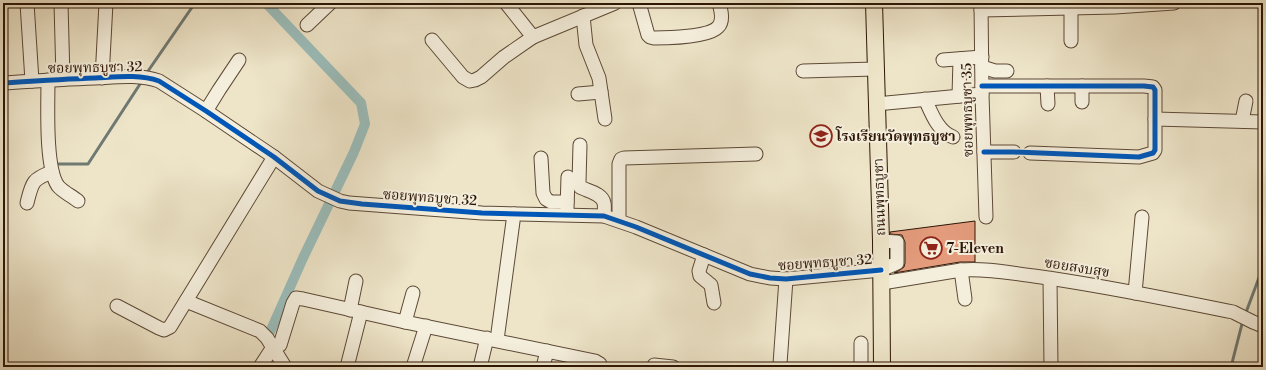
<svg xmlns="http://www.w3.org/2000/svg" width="1266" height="370" viewBox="0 0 1266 370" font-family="'Libre Bodoni','Noto Serif Thai',serif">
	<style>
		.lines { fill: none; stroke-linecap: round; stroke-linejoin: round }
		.stream { stroke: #6f7a73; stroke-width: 3 }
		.canal { stroke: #9bbebc; stroke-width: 10 }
		.building { fill: #e49c7d; stroke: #2c1505 }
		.minor-casing { stroke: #5c4936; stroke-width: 15 }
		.major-casing { stroke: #2c1505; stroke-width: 18 }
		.minor { stroke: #f4eedc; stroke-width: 13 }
		.major { stroke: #eee5c9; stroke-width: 16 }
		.cycleway-casing { stroke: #f4eedc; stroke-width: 8 }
		.cycleway { stroke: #0057b8; stroke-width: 5 }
		.labels { text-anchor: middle; stroke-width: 4; stroke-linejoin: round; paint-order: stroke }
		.street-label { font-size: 14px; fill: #2c1505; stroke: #f4eedc }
		.poi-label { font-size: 14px; font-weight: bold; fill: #2c1505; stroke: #f4eedc; text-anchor: start }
	</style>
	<rect width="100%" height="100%" fill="#eee5c9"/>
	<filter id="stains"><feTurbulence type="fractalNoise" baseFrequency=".005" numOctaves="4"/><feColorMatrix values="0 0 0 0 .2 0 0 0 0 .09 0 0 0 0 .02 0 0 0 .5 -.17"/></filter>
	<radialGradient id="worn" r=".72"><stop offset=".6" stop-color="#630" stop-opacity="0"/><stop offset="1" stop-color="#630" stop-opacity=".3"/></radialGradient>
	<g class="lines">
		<g class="stream">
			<path d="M146,74l49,-71"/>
			<path d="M57,164h31l54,-83"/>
			<path d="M1245,315l18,-48"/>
			<path d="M1231,367l12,-47"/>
		</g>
		<path class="canal" d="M266,3l95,100 4,21 -11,28 -51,106 -33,74"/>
	</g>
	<path class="building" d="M975,221v41h-15l-66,11 6,-3 4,-3 1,-4v-21l-3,-7 -12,-1v-2z"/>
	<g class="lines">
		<g class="minor-casing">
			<g id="minor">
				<path d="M27,3l5,78"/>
				<path d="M61,3l2,76"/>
				<path d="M639,3l9,32 2,2 4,1c14,0 55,-1 64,-11 6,-6 3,-17 1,-24"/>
				<path d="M981,3l1,91 4,123"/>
				<path d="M1071,8v33"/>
				<path d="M981,10l134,-3 59,-4"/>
				<path d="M583,16l3,29 13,33 6,41"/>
				<path d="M307,25l23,-22"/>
				<path d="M533,37l82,-34"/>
				<path d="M432,40l31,37 7,4 5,-1 6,-3 23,-20 29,-20 -27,-34"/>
				<path d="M943,60l39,-3"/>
				<path d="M982,67l13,4h12"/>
				<path d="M803,71l72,-2"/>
				<path d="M102,78l4,-75"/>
				<path d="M48,80c0,24 -3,88 10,106 5,6 14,10 20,15"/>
				<path d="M3,83c31,-2 61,-4 92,-5 21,-1 44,-4 64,3l47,30 68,46 44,34 22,10 9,2 133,10 122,3 32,11 114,47 20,4 16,1 95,-9 16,-7v-21l-16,-1"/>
				<path d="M982,86h162l9,1 2,3v60l-2,3 -14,4 -109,-4"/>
				<path d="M1047,86l1,18"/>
				<path d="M578,94l23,-2"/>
				<path d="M959,96l1,-37"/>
				<path d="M925,99c6,13 13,33 28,38"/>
				<path d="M1082,102v-16"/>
				<path d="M876,104l106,-10"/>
				<path d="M206,111l13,-21 20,-30"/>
				<path d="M1155,119l108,3"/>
				<path d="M1242,121l4,-20"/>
				<path d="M580,145l-1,37 1,5c7,4 22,6 24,16 1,4 0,9 0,13"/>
				<path d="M984,152h30"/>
				<path d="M541,158l2,35 3,6 5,3h16"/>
				<path d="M27,203c5,-20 5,-24 25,-31"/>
				<path d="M567,209l1,-32"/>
				<path d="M619,220v-56l2,-5 3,-1 132,-4"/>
				<path d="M704,255l-5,16 1,5 11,9 3,18"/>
				<path d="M961,270l4,29"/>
				<path d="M1050,279l1,88"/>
				<path d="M882,283l79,-13c24,-2 49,3 73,6 67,9 133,23 199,36l20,10 10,4"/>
				<path d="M1135,293l7,-76"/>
				<path d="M186,301l74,30 7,7 18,29"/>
				<path d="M117,306l42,22 5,2 6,-3 104,-170"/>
				<path d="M350,310l6,-29"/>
				<path d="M405,322l8,-29"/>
				<path d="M497,340l17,-126"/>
				<path d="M280,345l13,-42 3,-5 7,1 102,23 190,39 5,3 1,3"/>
				<path d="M654,365l19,2"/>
				<path d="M260,367l13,-20"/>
				<path d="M347,367l14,-55"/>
				<path d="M413,367l13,-41"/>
				<path d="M480,367l7,-29"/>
				<path d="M543,367l4,-16"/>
				<path d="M779,367l1,-3 6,-85"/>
				<path d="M861,367v-24"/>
			</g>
		</g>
		<g class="major-casing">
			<path id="major" d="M874,3l7,238 1,126"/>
		</g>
		<use href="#minor" class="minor"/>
		<use href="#major" class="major"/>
		<g class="cycleway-casing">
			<g id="cycleway">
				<path d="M3,83c31,-2 61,-4 92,-5 21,-1 44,-4 64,3l47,30 68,46 44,34 22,10 22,3 120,9 122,3 32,11 114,47 20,4 16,1 95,-9"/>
				<path d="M982,86h162l9,1 2,3v60l-2,3 -14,4 -125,-5h-30"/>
			</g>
		</g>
		<use href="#cycleway" class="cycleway"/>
	</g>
	<defs>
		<g id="school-ring" transform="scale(1.15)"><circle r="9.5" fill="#f4eedc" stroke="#8f2418" stroke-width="1.5"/><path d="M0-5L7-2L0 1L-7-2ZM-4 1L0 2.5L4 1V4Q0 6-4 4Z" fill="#8f2418"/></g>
		<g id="supermarket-ring" transform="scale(1.15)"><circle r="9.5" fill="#f4eedc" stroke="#8f2418" stroke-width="1.5"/><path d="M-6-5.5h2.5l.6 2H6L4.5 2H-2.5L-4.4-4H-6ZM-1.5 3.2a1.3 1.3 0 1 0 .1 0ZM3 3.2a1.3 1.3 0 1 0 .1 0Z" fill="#8f2418"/></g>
	</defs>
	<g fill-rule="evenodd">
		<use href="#school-ring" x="821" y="136"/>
		<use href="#supermarket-ring" x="931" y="248"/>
	</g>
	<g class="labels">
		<g class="street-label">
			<text transform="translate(95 67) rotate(-1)" y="5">ซอยพุทธบูชา 32</text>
			<text transform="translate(967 110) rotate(-91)" y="5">ซอยพุทธบูชา 35</text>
			<text transform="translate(430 197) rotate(4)" y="5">ซอยพุทธบูชา 32</text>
			<text transform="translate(879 197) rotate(-92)" y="5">ถนนพุทธบูชา</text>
			<text transform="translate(825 262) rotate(-4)" y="5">ซอยพุทธบูชา 32</text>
			<text transform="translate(1077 267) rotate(9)" y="5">ซอยสงบสุข</text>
		</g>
		<g class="poi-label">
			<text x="836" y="141">โรงเรียนวัดพุทธบูชา</text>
			<text x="946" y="253">7-Eleven</text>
		</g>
	</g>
	<rect width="1266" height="370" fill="none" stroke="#eee5c9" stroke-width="16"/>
	<rect x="4" y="4" width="1258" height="362" fill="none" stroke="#2c1505" stroke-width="2"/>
	<rect x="8" y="8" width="1250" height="354" fill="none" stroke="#2c1505"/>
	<rect width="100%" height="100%" filter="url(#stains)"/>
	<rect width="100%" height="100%" fill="url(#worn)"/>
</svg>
